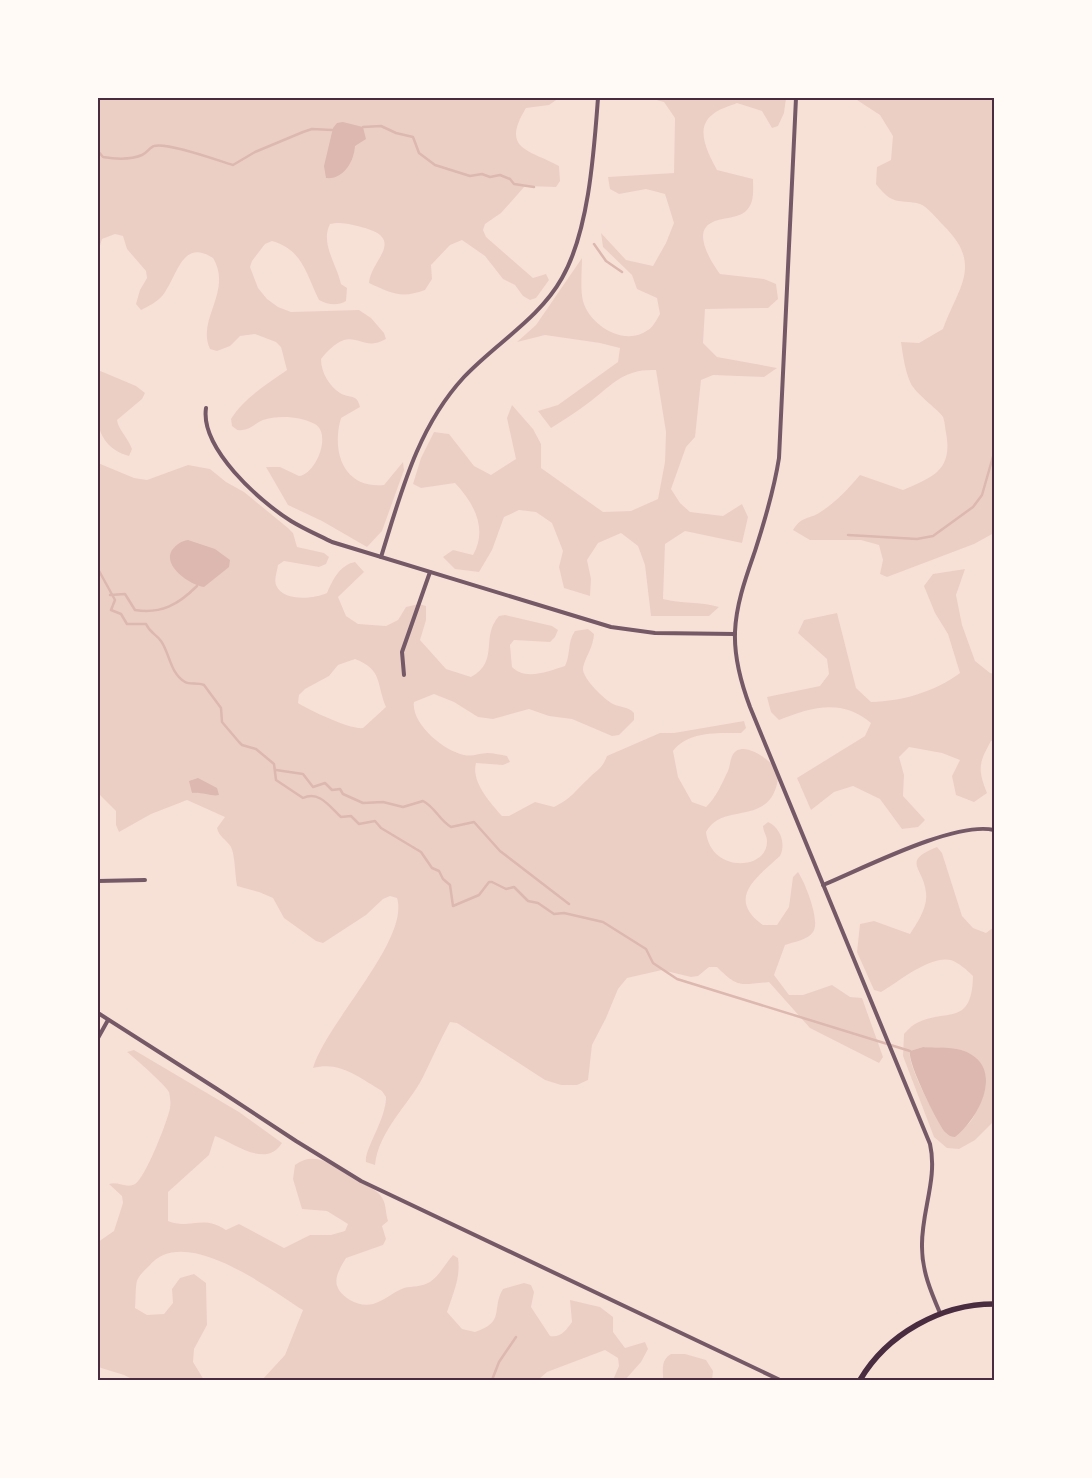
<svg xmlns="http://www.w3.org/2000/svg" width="1092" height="1478" viewBox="0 0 1092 1478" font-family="'Nunito Sans',sans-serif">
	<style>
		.green { fill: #ebcfc5; fill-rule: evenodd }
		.water { fill: #dcb8b0 }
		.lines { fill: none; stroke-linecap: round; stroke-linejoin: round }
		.stream { stroke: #dcb8b0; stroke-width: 2.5 }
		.minor { stroke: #755966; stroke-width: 4 }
		.secondary { stroke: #4a2c40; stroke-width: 5.5 }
		.neatline { fill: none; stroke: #4a2c40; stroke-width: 2 }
	</style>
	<rect width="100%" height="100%" fill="#f7e1d7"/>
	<g class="green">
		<path d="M98,98h461l-10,7 -23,3c-25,41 1,41 33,58l1,15 -4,6 -31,-1 -24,27 -16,11 -2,6 3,7 47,41 13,-4 3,6 -13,18 -6,2 -7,-4 -8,-11 -12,-6 -18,-23 -23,-16 -12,5 -19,20 1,14 -7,11c-24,9 -34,3 -56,-7 1,-22 37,-43 -4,-55 -11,-3 -24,-7 -35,-4 -10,19 7,41 11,60l6,4 -1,13c-8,5 -18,4 -27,-1 -13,-26 -16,-50 -47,-59l-7,3 -13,17 -2,6 8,21 9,11 11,8 13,5 68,-2 12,8 13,15 2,6c-28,16 -32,-20 -65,20 0,13 8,27 19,34 10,6 17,0 20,14l-19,11c-10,34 3,71 43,67l19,-23 1,8 -22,61 -15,16 -45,-26 -34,-16 -22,-38h14l19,9c17,-2 33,-42 16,-52 -15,-8 -37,-9 -52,-4 -7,3 -14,10 -21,10 -5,1 -6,-1 -10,-4l-1,-7c13,-21 36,-35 56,-49l-6,-23 -5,-5 -21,-8 -15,2 -10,10 -13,5 -7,-2c-14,-30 23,-57 3,-91 -31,-20 -35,17 -50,37 -6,7 -14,11 -22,15l-5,-6 4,-14 7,-12 -1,-7 -19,-22 -4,-13 -8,-2 -13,5 -4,13z"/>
		<path d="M649,98h137l-2,15 -6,13 -6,2 -10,-17 -25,-8c-7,3 -19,6 -25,12 -18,14 -3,40 5,55l36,9c0,12 2,24 -8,33 -9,7 -24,5 -34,11 -19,10 1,40 9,51l44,5 12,5 2,15 -10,9 -63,1 -2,34 14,14 60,11 -13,9 -51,-2 -12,5 -6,57 -9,10 -15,42 9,14 10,9 33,4 19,-12 6,13 -6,26 -57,-12 -20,13 -2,55c19,5 37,2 56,8l-10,9h-58l-6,-51 -7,-19 -17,-13 -23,10 -11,17 4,19 -1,17 -26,-8 -5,-21 4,-16 -11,-28 -16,-11 -17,-2 -15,7 -12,33 -13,22 -24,-3 -12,-12 10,-7 20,5c15,-26 1,-52 -18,-72l-34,5 -8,-4 8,-26 13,-26 15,2 25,32 17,9 25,-16 -9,-41 5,-13 21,24 8,15v24l62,44 28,-1 27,-12 7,-37 1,-30 -10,-62c-32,-1 -42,13 -65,31 -13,10 -27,19 -40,27l-13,-17 20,-6 60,-43 2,-14 -20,-5 -55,-8 -28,7 19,-17 46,-67c0,13 -2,30 1,43 7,25 42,46 65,29 5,-3 9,-11 12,-16l-3,-16 -20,-9 -5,-14 -29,-28 -2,-14 25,27 27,6 13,-23 8,-20 -9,-29 -19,-5 -27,5 -9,-5 -2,-12 66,-4 1,-55 -11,-16z"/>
		<path d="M854,98h140v435l-20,11 -87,33 -7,-3 3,-14 -4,-15 -18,-5h-51l-17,-10c9,-15 17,-10 29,-19 15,-10 26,-22 38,-36l43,15c30,-13 50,-20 43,-57 -1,-5 -1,-11 -3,-16 -4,-7 -25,-21 -32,-33 -6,-13 -8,-28 -10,-42l18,1 24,-14c15,-42 41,-64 0,-104 -6,-6 -15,-18 -23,-21 -9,-3 -22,-1 -30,-6 -5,-3 -10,-9 -14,-14l1,-17 14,-7 2,-24 -13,-21z"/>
		<path d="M98,370l38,16 9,7 -3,6 -25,21c1,9 11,18 15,29l-3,7c-41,-12 -32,-52 -31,-86z"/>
		<path d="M98,463l36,15 13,2 41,-15 22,4 16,13 18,10 44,36 5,5 4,14 27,6 5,4 -3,7 -7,3 -35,-6 -6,4c-1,7 -4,14 -2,20 7,17 38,14 51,8 6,-14 13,-28 28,-31l9,10 -26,25 8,19 12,8 28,2 12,-6 8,-13 13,-3 7,2v14l-6,20 26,29 25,8c29,-16 9,-40 28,-61l6,-1 47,11 6,4 -3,7 -5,5 -36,-2 -4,5 2,22c13,14 37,4 53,-1 6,-12 2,-24 10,-35l13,-2 6,5c-1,15 -9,23 -11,34 -1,10 21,31 30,36 8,4 15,2 21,9v7l-15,15 -7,1 -40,-17 -23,-3 -20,-7 -36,10 -15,-2 -24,-15 -20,-8 -20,8c-3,22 30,49 50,53 8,2 16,-2 23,-2 7,0 14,2 20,3l3,6 -7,3 -27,-2c-5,19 14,39 26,53h7l26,-14 19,5c19,-10 19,-14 33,-27 10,-11 14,-9 20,-24l53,-23h14l70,-12 2,7 -5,5c-23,0 -53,-2 -68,18l5,26 14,25 14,5c10,-9 16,-24 22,-36 2,-5 2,-10 4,-15 7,-14 25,-4 34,3 8,6 14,14 11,25 -10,42 -55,18 -71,48 5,42 62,38 61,9 0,-5 -4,-10 -4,-15l5,-4c13,6 18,22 12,34 -24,22 -54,42 -17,69h14l12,-18 4,-30 5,-5c7,10 23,50 15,60 -5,8 -20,10 -28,13l-11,30 15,20h14l29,-10 18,12 12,1 21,59 -4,6 -69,-35 -41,-46c-29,3 -31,6 -52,-15h-8l-11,9 -7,1 -29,-7 -35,8 -9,11 -12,29 -14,27 -4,35 -11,5h-16l-16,-5 -88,-57 -7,-1c-10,18 -18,37 -27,55 -15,29 -44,53 -48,88l-9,-3c-2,-13 20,-42 20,-65l-4,-6c-24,-14 -42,-30 -69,-23 13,-45 97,-128 84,-170l-7,-2 -7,3 -17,16 -43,28 -7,-2 -32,-23 -11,-20 -14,-6 -22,-6c-2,-11 -2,-31 -6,-39 -5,-8 -12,-10 -14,-19l8,-11 -38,-17 -36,14 -32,18 -3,-7v-14l-18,-18zM355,659c28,11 21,24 31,48l-23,21c-12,2 -54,-18 -65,-25l1,-8 6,-6 24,-13 9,-11z"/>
		<path d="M965,569l-9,26 6,30 13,36 15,12 4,1v67h-3c-13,23 -13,29 -4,52l-13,9 -18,-7 -4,-19 8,-16 -18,-7 -33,-6 -10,10 5,18 -1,21 22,24 -7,7 -16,2 -22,-30 -27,-13 -19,6 -23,18 -14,-32 68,-42 6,-13c-29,-25 -60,-16 -92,-3l-8,-8 -4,-15 53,-11 9,-12 -2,-15 -29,-26 6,-13 33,-7 19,75 15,14c32,-1 63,-10 89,-29l-12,-39 -13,-21 -11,-27 9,-12z"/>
		<path d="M937,847l5,6 20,63 11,12 13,5 8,-6v194l-19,19 -16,9 -12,-1 -13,-11 -31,-81 1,-22c3,-3 7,-8 11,-10 29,-17 57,5 58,-48 -6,-6 -14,-13 -22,-16 -21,-5 -53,22 -70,32l-7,-2 -17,-38 3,-28 14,-3 36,13c7,-11 18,-27 16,-41 -2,-26 -26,-31 11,-46zM923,1047c10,1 35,0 43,5 31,17 20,41 7,66 -4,7 -14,14 -20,19 -12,-6 -47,-73 -43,-86z"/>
		<path d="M134,1050l105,62 43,31c-16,26 -48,0 -67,-7l-6,19 -41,37v29c22,9 34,-7 58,9l13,-6 45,24 26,-13h21l14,-4 3,-7 -21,-13 -25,-2 -9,-30 2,-14c22,-17 43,5 62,16 8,4 17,7 23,14 7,8 5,17 8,26l-6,5 4,13 -3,6 -37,13c-11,18 -16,29 4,42 7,4 15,6 23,4 11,-3 20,-12 31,-16 8,-2 18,-1 26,-6 9,-6 16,-19 23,-27l5,3c3,19 -5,36 -11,54l15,17 13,3c31,-10 16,-24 28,-43l21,-6 7,2 3,7 -3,15 19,29c11,2 16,-6 22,-14l-2,-22 30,7 13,10v15l12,16 20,-6 3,7 -7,13 -16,18h-12l6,-14 -1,-8 -13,-8 -58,22 -9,8h-276l23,-25 18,-45c-34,-21 -119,-87 -154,-44 -4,4 -10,9 -12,15 -2,8 -1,18 -2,27l12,7 17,-1 9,-11 -1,-14 8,-11 14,-4 12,9 1,42 -13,24 -1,13 11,18h-70l-10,-5 -26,-8v-125l16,-11 9,-28 -1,-7 -13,-12c9,-3 18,5 26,0 10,-5 33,-64 35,-76 1,-5 0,-11 -1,-16 -3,-6 -34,-34 -42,-40z"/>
		<path d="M671,1354h14l21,6 7,11 -1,9h-46l-3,-2c0,-10 -2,-18 8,-24z"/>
	</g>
	<g class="water">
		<path d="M343,122l20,5 3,12 -11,7c-1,16 -12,34 -29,32l-2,-12 9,-38 4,-5z"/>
		<path d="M188,540l27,9 15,11 -1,7 -25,20c-14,-2 -42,-21 -32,-37 5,-6 9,-9 16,-10z"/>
		<path d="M198,778l19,10 2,7c-6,2 -17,-3 -27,-2l-3,-12z"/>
		<path d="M923,1047c15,1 37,-1 49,8 31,20 4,66 -17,82 -4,0 -7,-2 -10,-5 -8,-10 -38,-70 -35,-81z"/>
	</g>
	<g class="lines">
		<g class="stream">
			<path d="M363,127l18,-1 15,7 17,4 6,16 16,12 35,11 12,-2 8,3 10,-2 10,4 4,5 20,3"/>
			<path d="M98,151l5,6c12,2 27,3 39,-2 5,-2 8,-8 12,-9 14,-4 65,15 79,19l22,-13 48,-20 9,-3 20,1"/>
			<path d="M594,244l12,17 16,11"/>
			<path d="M848,535l69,4 16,-3 40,-29 9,-12 12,-42"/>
			<path d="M98,569l17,31 -4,10 10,4 6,10h19c4,9 10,10 15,17 9,13 9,32 24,41 5,3 12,0 19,3l17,23 1,14 17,20 3,3 14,4 18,15 2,16 27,18c16,-8 27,9 38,19l10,-1 8,8 16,-3 6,7 40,24 11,16 7,3 4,8 7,6 3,21 26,-11 10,-13h3l14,7 8,-2 14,14 10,2 16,11 10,-1 39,9 43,27 7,14 24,16 233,72"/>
			<path d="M110,595l15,-1 10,16c26,4 43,-5 62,-24"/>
			<path d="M276,770l27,4 10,13 12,-4 7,7 8,-1 3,5 20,9 20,-1 20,5 20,-6c12,6 16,19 28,26l23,-5 26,29 69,53"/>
			<path d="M492,1380l7,-18 17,-25"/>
		</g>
		<g class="minor">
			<path d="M796,98l-17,360c-5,32 -14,62 -24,93 -9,26 -19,53 -20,81 -1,26 6,51 15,75l180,437c8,35 -9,68 -8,103 0,24 9,45 18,66"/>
			<path d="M206,408c-6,40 53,93 85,113 13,8 27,14 41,21l279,85 44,6 80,1"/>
			<path d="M381,557c20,-64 36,-129 83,-180 32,-34 75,-58 98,-99 27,-47 32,-127 36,-180"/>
			<path d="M404,675l-2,-23 28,-80"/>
			<path d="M98,881l47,-1"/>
			<path d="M823,885c41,-17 132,-64 171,-55"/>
			<path d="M98,1013l119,76 79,52 65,40 419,199"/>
			<path d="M98,1038l10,-18"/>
		</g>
		<path class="secondary" d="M860,1380c27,-46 81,-76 134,-76"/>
	</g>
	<rect width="1092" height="1478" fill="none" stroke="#fffaf5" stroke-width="198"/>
	<rect x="99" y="99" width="894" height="1280" class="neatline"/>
</svg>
